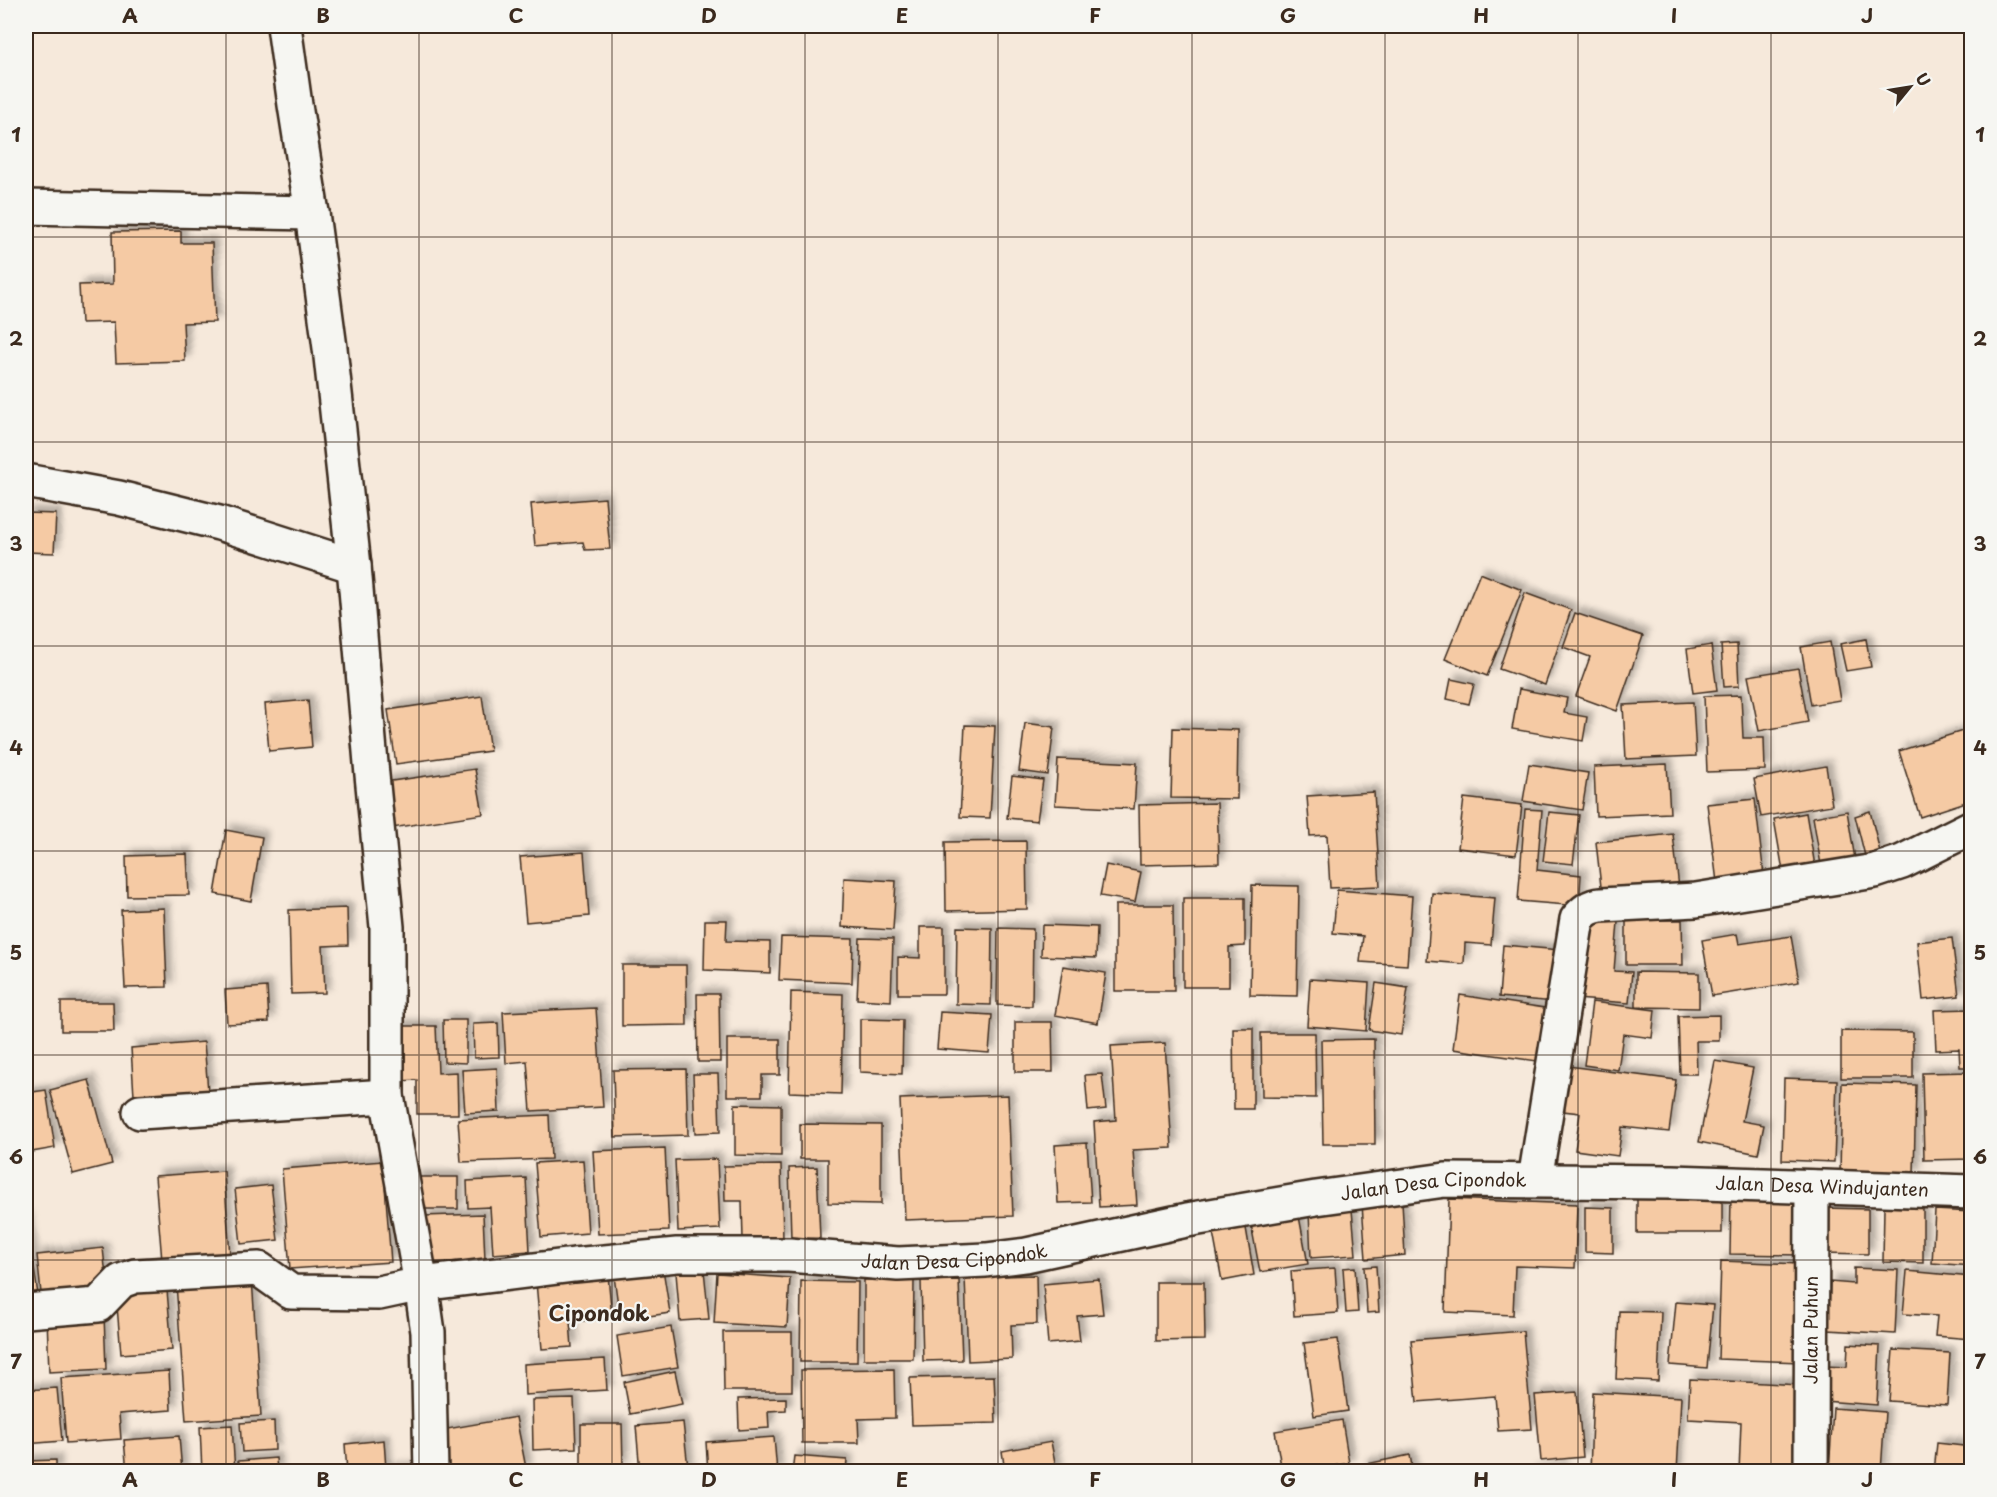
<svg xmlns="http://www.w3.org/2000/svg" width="1997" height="1497" viewBox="0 0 1997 1497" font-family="'Playpen Sans',sans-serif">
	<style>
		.building { fill: #f5caa4; stroke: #3b2a1e; stroke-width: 1.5; filter: url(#shadow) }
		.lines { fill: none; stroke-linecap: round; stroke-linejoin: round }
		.street-casing { stroke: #3b2a1e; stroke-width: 38 }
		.street { stroke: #f6f6f2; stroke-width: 33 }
		.grid { fill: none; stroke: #3b2a1e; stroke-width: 1.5; stroke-opacity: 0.55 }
		.labels { text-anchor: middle; stroke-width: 4.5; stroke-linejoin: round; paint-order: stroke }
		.street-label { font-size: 18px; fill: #3b2a1e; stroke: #f6f6f2 }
		.quarter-label { font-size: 21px; font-weight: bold; fill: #3b2a1e; stroke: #f6f6f2 }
		.neatline { fill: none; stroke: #3b2a1e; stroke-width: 2 }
		.grid-label { font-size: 20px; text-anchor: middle; font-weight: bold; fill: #3b2a1e }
	</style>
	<defs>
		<filter id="shadow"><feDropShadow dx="5.5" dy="-5.5" stdDeviation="3" flood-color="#0004"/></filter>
	</defs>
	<rect width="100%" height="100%" fill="#f6e9db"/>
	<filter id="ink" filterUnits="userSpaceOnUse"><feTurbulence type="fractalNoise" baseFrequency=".0167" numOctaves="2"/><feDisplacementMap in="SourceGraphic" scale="12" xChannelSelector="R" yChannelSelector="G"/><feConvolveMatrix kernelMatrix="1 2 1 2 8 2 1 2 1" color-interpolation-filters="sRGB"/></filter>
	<g filter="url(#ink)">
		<g class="building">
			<path d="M181,231v12h31l3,79 -32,1 2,38 -69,2 -2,-41 -33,1 -2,-38 34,-1 -1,-52z"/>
			<path d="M605,498l5,51 -25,1 -2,-8 -48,4 -4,-42z"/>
			<path d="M26,513l30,1 -2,39 -28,-1z"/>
			<path d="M1480,573l42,17 -35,86 -42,-17z"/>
			<path d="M1525,593l46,17 -26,75 -46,-16z"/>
			<path d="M1575,613l68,23 -26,75 -41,-15 14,-39 -27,-10z"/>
			<path d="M1866,639l5,28 -25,4 -6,-27z"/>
			<path d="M1830,642l10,58 -29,5 -10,-58z"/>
			<path d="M1737,644l2,42 -15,1 -3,-42z"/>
			<path d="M1711,645l6,45 -24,3 -6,-44z"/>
			<path d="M1798,668l10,54 -49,9 -11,-55z"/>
			<path d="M1451,679l23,5 -5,20 -22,-5z"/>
			<path d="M1519,689l48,9 -3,15 23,4 -4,24 -71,-12z"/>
			<path d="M1741,695l2,43h21l1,32 -58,2 -3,-76z"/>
			<path d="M482,696l8,55 -94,13 -8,-54z"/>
			<path d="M308,700l4,47 -43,4 -4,-47z"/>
			<path d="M1693,702l3,54 -70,3 -3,-54z"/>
			<path d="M1025,723l29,4 -6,48 -29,-4z"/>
			<path d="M965,725l30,1 -5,92 -30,-1z"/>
			<path d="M1173,728l65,2 -1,69 -66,-1z"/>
			<path d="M1972,728v72l-52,17 -21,-66z"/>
			<path d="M1058,759l79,4 -3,46 -79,-4z"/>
			<path d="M1529,764l59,9 -6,37 -59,-9z"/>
			<path d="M1667,764l3,49 -74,3 -2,-49z"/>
			<path d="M1826,766l6,39 -71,12 -7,-38z"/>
			<path d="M475,769l8,45 -91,14 -7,-46z"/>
			<path d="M1012,776l31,4 -6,41 -30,-3z"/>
			<path d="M1374,792l6,94 -50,2 -3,-53 -17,1 -3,-40z"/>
			<path d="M1464,798l58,7 -6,50 -58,-7z"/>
			<path d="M1755,799l9,77 -47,6 -10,-78z"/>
			<path d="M1217,803l2,60 -79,2 -1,-60z"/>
			<path d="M1525,809l17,1 -5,60 44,5 -2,31 -61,-5z"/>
			<path d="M1847,811l9,54 -34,6 -9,-54z"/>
			<path d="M1870,811l11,45 -15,4 -11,-44z"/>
			<path d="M1549,812l30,3 -6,49 -30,-3z"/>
			<path d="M1806,813l9,53 -32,5 -9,-52z"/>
			<path d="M226,830l36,7 -11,64 -36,-7z"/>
			<path d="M1673,834l6,54 -77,8 -6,-54z"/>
			<path d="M1026,841l1,68 -81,2 -1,-69z"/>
			<path d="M584,852l5,64 -63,6 -6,-65z"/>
			<path d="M187,854l2,41 -62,1 -1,-40z"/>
			<path d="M1106,865l35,7 -6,30 -35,-6z"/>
			<path d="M844,878l52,3 -3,49 -51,-3z"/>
			<path d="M1252,885l47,1 -2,110 -47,-1z"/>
			<path d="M1337,890l75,6 -5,69 -47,-3 3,-26 -30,-3z"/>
			<path d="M1432,893l63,5 -4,47 -26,-2 -1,21 -37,-3z"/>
			<path d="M1183,898h62v48l-16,1v40h-46z"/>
			<path d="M1115,905h58l1,86h-59z"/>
			<path d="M164,908l3,79 -42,1 -4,-78z"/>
			<path d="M347,908l1,37 -25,1 2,47 -34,1 -2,-84z"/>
			<path d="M1582,919l36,3 -4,49 18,1 -3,31 -53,-4z"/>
			<path d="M705,920h22l-1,21 44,1v31l-66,-3z"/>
			<path d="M1626,920h56l1,45h-57z"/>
			<path d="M1042,925l55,2 -1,31 -55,-2z"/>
			<path d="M920,927h24v67h-46v-37l22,1z"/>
			<path d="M957,927l35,1 -1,77 -35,-1z"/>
			<path d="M998,928l35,1 -1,77 -35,-1z"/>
			<path d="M1737,934l2,10 52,-8 8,46 -87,14 -10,-56z"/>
			<path d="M781,937l72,2 -1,44 -73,-3z"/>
			<path d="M860,938l33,1 -2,62 -34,-2z"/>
			<path d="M1952,938l7,58 -36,4 -6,-58z"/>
			<path d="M1503,945l57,5 -5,52 -56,-5z"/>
			<path d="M622,965h64l1,60 -65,1z"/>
			<path d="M1063,966l43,7 -8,50 -43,-8z"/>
			<path d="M1636,972l63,1v35l-63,-1z"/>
			<path d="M1310,979l59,4 -3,48 -59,-5z"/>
			<path d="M1376,983l32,5 -7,47 -32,-5z"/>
			<path d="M267,987l2,35 -42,2 -2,-34z"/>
			<path d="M791,992l52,2 -2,100 -52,-2z"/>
			<path d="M697,994h22l1,68h-22z"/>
			<path d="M1460,995l91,14 -7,53 -91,-13z"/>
			<path d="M61,1002h52l1,29h-53z"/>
			<path d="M1592,1002l63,8 -3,28 -29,-4 -5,36 -34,-5z"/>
			<path d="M596,1008l7,99 -72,4 -4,-50 -21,2 -3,-51z"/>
			<path d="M1972,1009v58h-12l-1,-18 -23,1 -2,-40z"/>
			<path d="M940,1012l52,3 -3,38 -52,-4z"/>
			<path d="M1719,1015v26h-23l1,33h-17l-2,-58z"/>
			<path d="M860,1019l43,1 -1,54 -42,-2z"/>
			<path d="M443,1020h23v43l-22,-1z"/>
			<path d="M1015,1022h37l1,50h-38z"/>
			<path d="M498,1023l1,34 -25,1 -1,-34z"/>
			<path d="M397,1026h39l2,47 19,-1 1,42h-41v-34l-18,1z"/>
			<path d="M1233,1028h20v81h-19z"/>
			<path d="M1841,1031l72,1v46h-72z"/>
			<path d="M1261,1033h54l1,65 -54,-1z"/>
			<path d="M727,1039h53v36h-18v21h-35z"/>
			<path d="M1374,1039l1,105h-52l-2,-104z"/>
			<path d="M204,1042l4,49 -74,5 -3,-48z"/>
			<path d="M1165,1043l7,105 -39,2 4,55 -38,2 -5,-85 22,-2 -5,-74z"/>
			<path d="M1715,1061l38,7 -11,53 22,4 -6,29 -59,-12z"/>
			<path d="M1560,1065l116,15 -7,52 -47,-5 -4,29 -43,-6 5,-37 -26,-3z"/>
			<path d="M497,1068l2,43 -34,2 -3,-43z"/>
			<path d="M686,1069l2,66 -73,2 -2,-67z"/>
			<path d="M1972,1072v87l-48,1 -2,-87z"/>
			<path d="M693,1074h25l2,58 -25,1z"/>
			<path d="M1102,1074l4,35 -18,2 -3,-36z"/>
			<path d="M1784,1078l53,2 -3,82 -52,-2z"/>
			<path d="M89,1080l23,84 -39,10 -23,-84z"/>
			<path d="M1842,1083l74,2 -2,89 -74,-2z"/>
			<path d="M46,1090l9,58 -29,5v-60z"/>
			<path d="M1008,1095l5,121 -108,4 -5,-121z"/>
			<path d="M735,1104l46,1v51l-46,-1z"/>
			<path d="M549,1115l2,44 -90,3 -3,-43z"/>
			<path d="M800,1124l81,1v79l-53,-1v-44h-28z"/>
			<path d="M1087,1143l4,59 -33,1 -3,-58z"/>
			<path d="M665,1148l4,83 -71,3 -5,-83z"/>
			<path d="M717,1159l3,70 -42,2 -3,-71z"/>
			<path d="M583,1160l5,73 -47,4 -6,-74z"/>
			<path d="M383,1161l8,101 -101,7 -8,-100z"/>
			<path d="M781,1165l2,74 -40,1 -1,-39h-17l-1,-35z"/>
			<path d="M817,1167l3,71 -29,1 -2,-71z"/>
			<path d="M224,1171l6,85 -68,5 -7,-85z"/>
			<path d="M416,1177h42v32h-41z"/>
			<path d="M526,1178l4,73 -37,3 -3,-47 -22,1 -1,-27z"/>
			<path d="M271,1185l7,55 -37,4 -6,-55z"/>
			<path d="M1731,1195l68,1v59l-69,-1z"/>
			<rect x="1637" y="1196" width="85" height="37"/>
			<path d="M1449,1199l128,5 -2,64 -60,-2 -2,49 -68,-3z"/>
			<path d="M1402,1202l3,53 -39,4 -4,-54z"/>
			<path d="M1585,1207l28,1v45l-28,-1z"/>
			<path d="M1884,1207l39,1v55l-40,-1z"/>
			<path d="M1822,1208l46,1v45l-46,-1z"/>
			<path d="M1352,1210l4,45 -45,3 -2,-45z"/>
			<path d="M1935,1210l37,2v54l-40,-3z"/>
			<path d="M1298,1211l10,53 -48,8 -10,-53z"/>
			<path d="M483,1214l2,46 -59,3 -3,-47z"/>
			<path d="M26,1216l13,85 -13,2z"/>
			<path d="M1245,1222l9,53 -32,6 -10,-54z"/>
			<path d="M103,1248l4,38 -66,7 -4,-38z"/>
			<path d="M1721,1261l81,3 -2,98 -82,-3z"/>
			<path d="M1376,1266l3,46 -12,1 -3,-46z"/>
			<path d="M1355,1267l3,45 -12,1 -3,-45z"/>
			<path d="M1335,1268l3,45 -44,3 -3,-45z"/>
			<path d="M1854,1268l44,2 -3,64 -67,-4 2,-48 24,2z"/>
			<path d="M663,1269l7,44 -50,7 -6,-44z"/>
			<path d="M704,1270l5,49 -29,2 -4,-48z"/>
			<path d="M1907,1271l65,6 -1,62 -36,-3 2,-20 -34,-2z"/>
			<path d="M717,1273l73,5 -3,49 -73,-4z"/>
			<path d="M608,1275l4,43 -42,4 2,25 -30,2 -6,-67z"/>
			<path d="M1036,1275l1,49 -26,1 1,34 -44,2 -3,-84z"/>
			<path d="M252,1278l9,138 -75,5 -10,-137z"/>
			<path d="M1099,1279l4,35 -26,2 3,25 -32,3 -5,-60z"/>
			<path d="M864,1280h50l-1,79h-49z"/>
			<path d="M959,1280l3,80 -39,1 -2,-80z"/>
			<path d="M801,1281l57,1 -1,80h-57z"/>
			<path d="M1156,1282h48l1,58 -49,1z"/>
			<path d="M167,1290l5,60 -51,4 -5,-60z"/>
			<path d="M1676,1302l37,3 -6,63 -37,-3z"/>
			<path d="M1619,1311l42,1 -3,69 -42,-2z"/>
			<path d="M104,1315l2,54 -57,3 -2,-55z"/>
			<path d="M671,1327l7,40 -55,9 -6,-40z"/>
			<path d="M1523,1331l9,98 -34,2 -3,-35 -78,6 -6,-62z"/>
			<path d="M723,1332h69v59h-68z"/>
			<path d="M1338,1339l10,72 -34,5 -10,-73z"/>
			<path d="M1848,1344l32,2 -3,59 -54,-4 2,-35 22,1z"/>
			<path d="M1893,1350l57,3 -3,52 -58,-4z"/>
			<path d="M605,1359l2,31 -82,5 -1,-31z"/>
			<path d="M894,1369l1,49 -37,1 1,24h-57l-1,-73z"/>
			<path d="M169,1371l2,39 -52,4 2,25 -55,4 -5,-65z"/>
			<path d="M675,1371l7,33 -52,10 -6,-32z"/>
			<path d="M994,1376l2,47 -84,2 -2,-47z"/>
			<path d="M1690,1379l110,6 -4,87h-57l2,-50 -53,-3z"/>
			<path d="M57,1388l5,53 -36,3v-54z"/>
			<path d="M1577,1392l6,65 -42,4 -6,-66z"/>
			<path d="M1593,1392l88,5 -4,75h-87z"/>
			<path d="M786,1398v12l-18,1 1,17 -30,2 -1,-31z"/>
			<path d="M574,1399l2,49 -43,2 -1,-50z"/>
			<path d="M1833,1408l52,4 -4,60h-52z"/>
			<path d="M516,1417l10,51 -19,4h-59l-7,-42z"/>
			<path d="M1342,1420l7,43 -47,9h-20l-7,-41z"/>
			<path d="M274,1421l1,29 -33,2 -2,-29z"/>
			<path d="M683,1422l5,46 -48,4 -4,-46z"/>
			<path d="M581,1424h41l1,42h-42z"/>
			<path d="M232,1425l3,47h-33l-2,-45z"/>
			<path d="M179,1436l3,36h-55l-3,-32z"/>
			<path d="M774,1437l3,35h-69l-2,-30z"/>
			<path d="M384,1440l2,29 34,-2v5h-73l-2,-28z"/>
			<path d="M1051,1442l6,30h-52l-3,-21z"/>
			<path d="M1937,1443l35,4v25h-38z"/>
			<path d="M1410,1455l3,17h-50l-1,-7z"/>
			<path d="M794,1456l53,4 -1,12h-54z"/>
			<path d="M276,1458l1,14h-38l-1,-11z"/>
			<path d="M56,1460v12h-30v-11z"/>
			<path d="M1562,1467l1,5h-34z"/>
		</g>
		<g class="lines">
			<g class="street-casing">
				<g id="street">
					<path d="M26,207l286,6"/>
					<path d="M26,481l93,17 100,25 135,43"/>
					<path d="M140,1112l247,-16"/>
					<path d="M1535,1180l42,-261c7,-8 13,-13 24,-14l95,-5 179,-29 27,-9 70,-35"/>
					<path d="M26,1311l72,-6 23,-24 14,-5 124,-7 32,23 88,1 42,-9 -34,-188v-169l-15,-152 -18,-209 -24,-218 -18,-135 -17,-108 -11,-79"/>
					<path id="s1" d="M431,1472l-3,-140 -7,-48 153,-19 103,-10h112l109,9 88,-4 40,-5 161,-35 129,-22 129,-18 227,2 300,10"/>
					<path id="s2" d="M1811,1472l1,-285"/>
				</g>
			</g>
			<use href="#street" class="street"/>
		</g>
	</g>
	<path class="grid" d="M226,26v1446M419,26v1446M612,26v1446M805,26v1446M998,26v1446M1192,26v1446M1385,26v1446M1578,26v1446M1771,26v1446M26,237h1946M26,442h1946M26,646h1946M26,851h1946M26,1055h1946M26,1260h1946"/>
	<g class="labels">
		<g class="street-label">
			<text dy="6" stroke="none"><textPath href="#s1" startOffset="1599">Jalan Desa Windujanten</textPath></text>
			<text dy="6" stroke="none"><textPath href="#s1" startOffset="1210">Jalan Desa Cipondok</textPath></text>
			<text dy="6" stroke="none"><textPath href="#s1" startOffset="724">Jalan Desa Cipondok</textPath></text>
			<text dy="6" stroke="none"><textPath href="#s2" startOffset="142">Jalan Puhun</textPath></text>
		</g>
		<g class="quarter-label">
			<text x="599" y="1321">Cipondok</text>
		</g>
	</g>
	<rect width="1997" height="1497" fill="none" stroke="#f6f6f2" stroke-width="66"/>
	<g transform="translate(1910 87) rotate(60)" stroke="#f6f6f2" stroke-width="4.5" paint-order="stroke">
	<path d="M0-4.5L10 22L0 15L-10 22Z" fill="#3b2a1e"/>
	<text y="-9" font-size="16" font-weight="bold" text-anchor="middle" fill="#3b2a1e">U</text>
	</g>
	<rect x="33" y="33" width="1931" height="1431" class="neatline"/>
	<g class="grid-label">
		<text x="130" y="23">A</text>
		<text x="323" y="23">B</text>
		<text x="516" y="23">C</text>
		<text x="709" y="23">D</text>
		<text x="902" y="23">E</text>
		<text x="1095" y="23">F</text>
		<text x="1288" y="23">G</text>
		<text x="1481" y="23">H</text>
		<text x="1674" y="23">I</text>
		<text x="1867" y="23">J</text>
		<text x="16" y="142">1</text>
		<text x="1980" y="142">1</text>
		<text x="16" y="346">2</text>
		<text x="1980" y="346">2</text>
		<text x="16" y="551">3</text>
		<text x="1980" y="551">3</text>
		<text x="16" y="755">4</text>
		<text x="1980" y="755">4</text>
		<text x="16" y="960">5</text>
		<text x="1980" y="960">5</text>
		<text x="16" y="1164">6</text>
		<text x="1980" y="1164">6</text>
		<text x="16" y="1369">7</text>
		<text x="1980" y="1369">7</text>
		<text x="130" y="1487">A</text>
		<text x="323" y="1487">B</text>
		<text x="516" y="1487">C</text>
		<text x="709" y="1487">D</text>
		<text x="902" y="1487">E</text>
		<text x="1095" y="1487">F</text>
		<text x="1288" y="1487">G</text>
		<text x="1481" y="1487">H</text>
		<text x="1674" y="1487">I</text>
		<text x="1867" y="1487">J</text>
	</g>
</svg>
